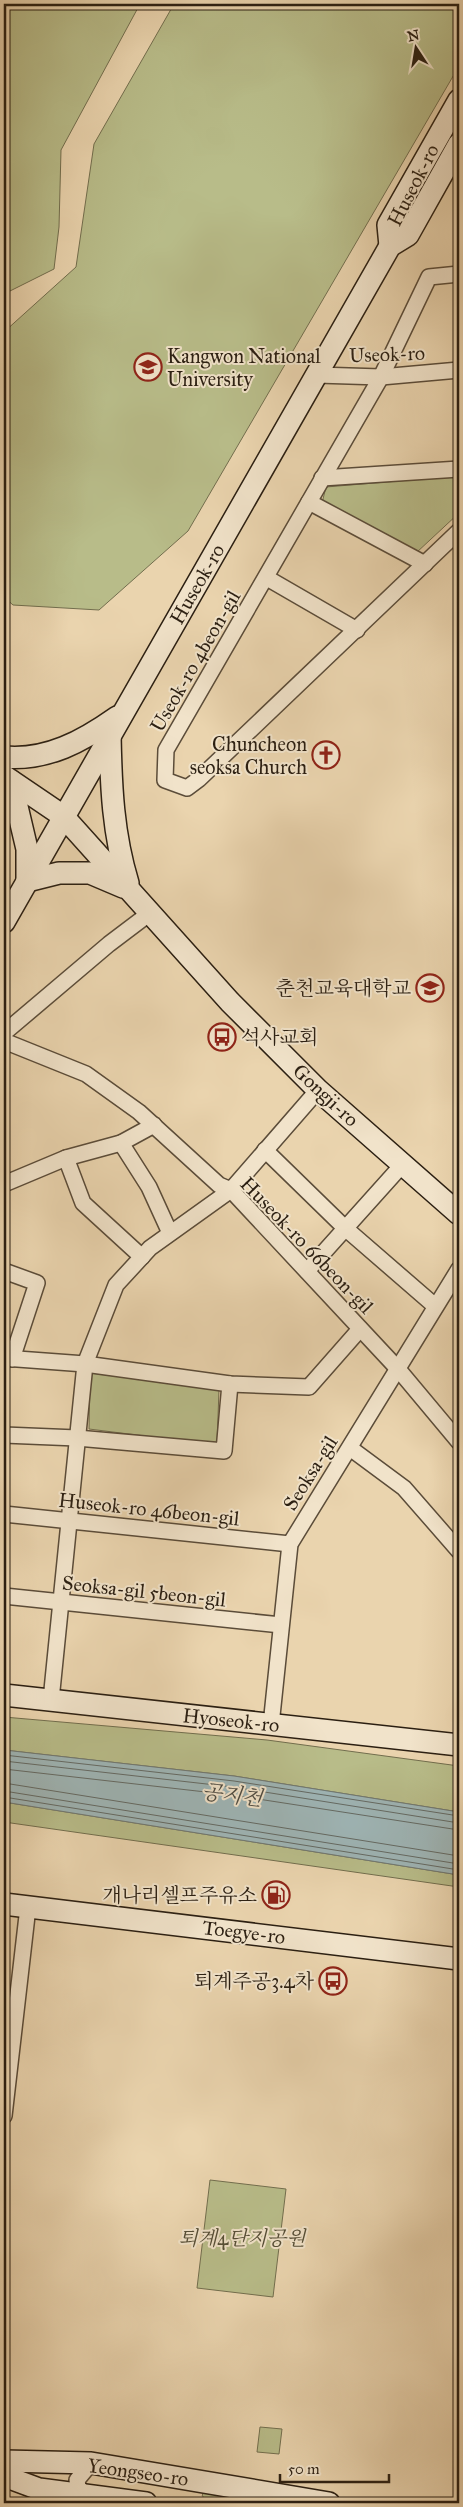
<svg xmlns="http://www.w3.org/2000/svg" width="463" height="2507" viewBox="0 0 463 2507" font-family="'IM FELL Great Primer','Noto Serif KR',serif">
	<style>
		.green { fill: #b8bc89; stroke: #726e4e }
		.water { fill: #9eb5b6; stroke: #707974 }
		.lines { fill: none; stroke-linecap: round; stroke-linejoin: round }
		.shore { stroke: #646a64; stroke-width: 1 }
		.street-casing { stroke: #5b4c39; stroke-width: 18 }
		.secondary-casing { stroke: #2b1f12; stroke-width: 24 }
		.street { stroke: #f1e3ca; stroke-width: 15 }
		.secondary { stroke: #f1e3ca; stroke-width: 21 }
		.labels { text-anchor: middle; stroke-width: 4; stroke-linejoin: round; paint-order: stroke }
		.street-label { font-size: 20px; fill: #2b1f12; stroke: #f1e3ca }
		.poi-label { font-size: 20px; fill: #2b1f12; stroke: #f1e3ca; text-anchor: end }
		.park-label { font-size: 20px; font-style: italic; fill: #554e36; stroke: #f1e3ca }
		.water-label { font-size: 21px; font-style: italic; fill: #4e4c43; stroke: #f1e3ca }
	</style>
	<rect width="100%" height="100%" fill="#ead4ae"/>
	<filter id="stains"><feTurbulence type="fractalNoise" baseFrequency=".004" numOctaves="4"/><feColorMatrix values="0 0 0 0 .2 0 0 0 0 .09 0 0 0 0 .02 0 0 0 .5 -.17"/></filter>
	<radialGradient id="worn" r=".72"><stop offset=".6" stop-color="#630" stop-opacity="0"/><stop offset="1" stop-color="#630" stop-opacity=".3"/></radialGradient>
	<g class="green">
		<path d="M4,4h136l-79,146 -2,77 -5,42 -50,25z"/>
		<path d="M174,4h285v62l-271,465 -89,79 -86,-5 -9,-8v-135l5,-11 -5,-10v-109l72,-65 18,-123z"/>
		<path d="M459,476v37l-43,40 -94,-50 4,-16z"/>
		<path d="M90,1373l129,16 -2,56 -128,-16z"/>
		<path d="M4,1717l263,23 192,26v46l-225,-36 -230,-26z"/>
		<path d="M4,1802l455,73v12l-455,-65z"/>
		<path d="M210,2180l76,9 -13,108 -76,-9z"/>
		<path d="M260,2427l22,2 -3,25 -22,-2z"/>
		<path d="M205,2492l69,11h-50l-19,-3 -3,-5z"/>
	</g>
	<path class="water" d="M4,1750l230,26 225,36v63l-455,-73z"/>
	<g class="lines">
		<g class="shore">
			<path d="M4,1755l230,26 225,35"/>
			<path d="M4,1761l229,26 226,36"/>
			<path d="M4,1769l228,26 227,35"/>
			<path d="M4,1783l455,73"/>
			<path d="M4,1791l455,73"/>
			<path d="M4,1797l455,73"/>
		</g>
		<g class="street-casing">
			<g id="street">
				<path d="M459,274l-30,3 -48,100 -215,373 -1,30 22,8 12,-9 260,-248"/>
				<path d="M317,375l64,2 78,-7"/>
				<path d="M322,478l137,-9"/>
				<path d="M309,502l116,62"/>
				<path d="M267,578l90,52"/>
				<path d="M4,1033l105,-89 41,-31"/>
				<path d="M4,1041l82,33 53,38 80,73 12,5 167,179 61,73"/>
				<path d="M121,1143l28,44 21,46"/>
				<path d="M265,1150l80,78 90,78"/>
				<path d="M66,1158l17,45 59,54"/>
				<path d="M4,1184l62,-26 55,-15 33,-18"/>
				<path d="M4,1271l33,12 -25,76"/>
				<path d="M307,1271l96,-107"/>
				<path d="M4,1358l81,6 145,20 79,3 51,-58"/>
				<path d="M4,1435l73,3 147,13 6,-67"/>
				<path d="M350,1448l54,40 55,63"/>
				<path d="M4,1514l286,30"/>
				<path d="M4,1596l277,29"/>
				<path d="M51,1700l34,-336 31,-79 34,-37 81,-58 87,-100"/>
				<path d="M271,1725l19,-181 169,-275"/>
				<path d="M4,2116l24,-209"/>
				<path d="M85,2495l-7,-8 -1,-7 14,-17"/>
			</g>
		</g>
		<g class="secondary-casing">
			<g id="secondary">
				<path d="M390,246l-2,-21 71,-125"/>
				<path d="M110,735c1,52 3,99 18,148"/>
				<path d="M4,757c43,4 79,-16 113,-40"/>
				<path d="M4,776l59,40 167,186 88,88 141,124"/>
				<path d="M11,781l16,68v32l32,-8h31l33,14"/>
				<path d="M4,922l386,-676 18,-11 51,-91"/>
				<path d="M4,1695l455,50"/>
				<path d="M4,1904l455,55"/>
				<path d="M4,2461l87,2 238,40"/>
				<path d="M4,2476l35,13 107,14"/>
			</g>
		</g>
		<use href="#street" class="street"/>
		<use href="#secondary" class="secondary"/>
	</g>
	<defs>
		<g id="university-ring" transform="scale(1.4375)"><circle r="9.5" fill="#f1e3ca" stroke="#8f2418" stroke-width="1.5"/><path d="M0-5L7-2L0 1L-7-2ZM-4 1L0 2.5L4 1V4Q0 6-4 4Z" fill="#8f2418"/></g>
		<g id="church-ring" transform="scale(1.4375)"><circle r="9.5" fill="#f1e3ca" stroke="#8f2418" stroke-width="1.5"/><path d="M-1.2-6h2.4v3.5h3.3v2.4h-3.3V6h-2.4V-.1h-3.3v-2.4h3.3Z" fill="#8f2418"/></g>
		<g id="bus-ring" transform="scale(1.4375)"><circle r="9.5" fill="#f1e3ca" stroke="#8f2418" stroke-width="1.5"/><path d="M-5-6H5V4H4V6H2V4H-2V6H-4V4H-5ZM-3.5-4V0h7V-4ZM-3.5 1.2v1.5H-2V1.2ZM2 1.2v1.5H3.5V1.2Z" fill="#8f2418"/></g>
		<g id="fuel-ring" transform="scale(1.4375)"><circle r="9.5" fill="#f1e3ca" stroke="#8f2418" stroke-width="1.5"/><path d="M-5.5-6h7V0h2V4h1.3V-2.5L3-4.5l.8-.8L6-3V5H2.5V1h-1V6h-7ZM-4.2-4.7v3.2H.2V-4.7Z" fill="#8f2418"/></g>
	</defs>
	<g fill-rule="evenodd">
		<use href="#university-ring" x="148" y="367"/>
		<use href="#church-ring" x="326" y="755"/>
		<use href="#university-ring" x="430" y="988"/>
		<use href="#bus-ring" x="222" y="1037"/>
		<use href="#fuel-ring" x="276" y="1895"/>
		<use href="#bus-ring" x="333" y="1981"/>
	</g>
	<g class="labels">
		<g class="street-label">
			<text transform="translate(413 185) rotate(-63)" y="7">Huseok-ro</text>
			<text transform="translate(387 354) rotate(-2)" y="7">Useok-ro</text>
			<text transform="translate(197 584) rotate(-60)" y="7">Huseok-ro</text>
			<text transform="translate(195 661) rotate(-60)" y="7">Useok-ro 4beon-gil</text>
			<text transform="translate(326 1095) rotate(43)" y="7">Gongji-ro</text>
			<text transform="translate(307 1245) rotate(46)" y="7">Huseok-ro 66beon-gil</text>
			<text transform="translate(310 1473) rotate(-58)" y="7">Seoksa-gil</text>
			<text transform="translate(149 1509) rotate(6)" y="7">Huseok-ro 46beon-gil</text>
			<text transform="translate(144 1591) rotate(6)" y="7">Seoksa-gil 5beon-gil</text>
			<text transform="translate(231 1720) rotate(6)" y="7">Hyoseok-ro</text>
			<text transform="translate(244 1932) rotate(7)" y="7">Toegye-ro</text>
			<text transform="translate(138 2472) rotate(8)" y="7">Yeongseo-ro</text>
		</g>
		<g class="poi-label">
			<text x="167" y="363" text-anchor="start">Kangwon National<tspan x="167" dy="23">University</tspan></text>
			<text x="307" y="751">Chuncheon<tspan x="307" dy="23">seoksa Church</tspan></text>
			<text x="411" y="995">춘천교육대학교</text>
			<text x="241" y="1044" text-anchor="start">석사교회</text>
			<text x="257" y="1902">개나리셀프주유소</text>
			<text x="314" y="1988">퇴계주공3.4차</text>
		</g>
		<g class="park-label">
			<text x="242" y="2245">퇴계4단지공원</text>
		</g>
		<g class="water-label">
			<text transform="translate(232 1795) rotate(7)" y="7">공지천</text>
		</g>
	</g>
	<rect width="463" height="2507" fill="none" stroke="#ead4ae" stroke-width="20"/>
	<rect x="5" y="5" width="453" height="2497" fill="none" stroke="#2b1f12" stroke-width="2.5"/>
	<rect x="10" y="10" width="443" height="2487" fill="none" stroke="#2b1f12"/>
	<g transform="translate(416 48) rotate(348)" stroke="#f1e3ca" stroke-width="4" paint-order="stroke">
	<path d="M0-4L9 19L0 12L-9 19Z" fill="#2b1f12"/>
	<text y="-8" font-size="14" font-weight="bold" text-anchor="middle" fill="#2b1f12">N</text>
	</g>
	<path d="M280 2474v8h109v-8" fill="none" stroke="#2b1f12" stroke-width="2.5"/>
	<text x="288" y="2474" font-size="15" fill="#2b1f12" stroke="#f1e3ca" stroke-width="4" paint-order="stroke">50 m</text>
	<rect width="100%" height="100%" filter="url(#stains)"/>
	<rect width="100%" height="100%" fill="url(#worn)"/>
</svg>
